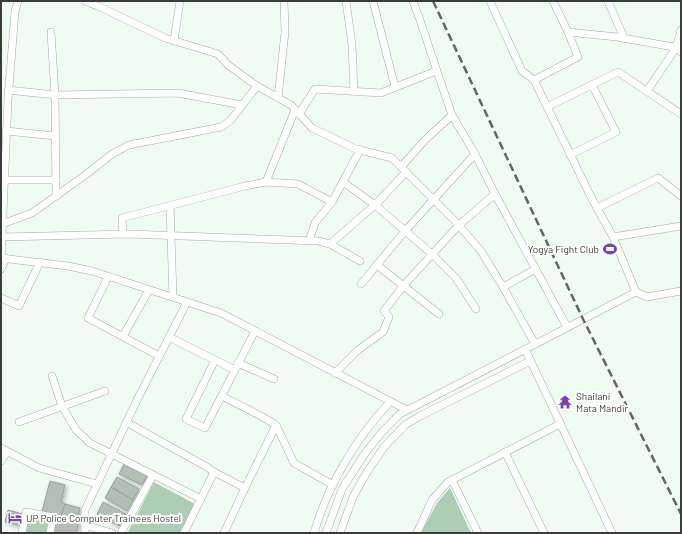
<svg xmlns="http://www.w3.org/2000/svg" width="682" height="534" viewBox="0 0 682 534" font-family="Barlow,sans-serif">
	<style>
		.green { fill: #adceb2 }
		.building { fill: #b3bfb5; stroke: #96a198; filter: url(#shadow) }
		.lines { fill: none; stroke-linecap: round; stroke-linejoin: round }
		.street-casing { stroke: #a2ada3; stroke-width: 8 }
		.street { stroke: #fff; stroke-width: 7 }
		.rail { stroke: #616862; stroke-width: 2.5; stroke-dasharray: 8 4; stroke-linecap: butt }
		.labels { text-anchor: middle; stroke-width: 4; stroke-linejoin: round; paint-order: stroke }
		.poi-label { font-size: 10px; fill: #383d39; stroke: #fff; text-anchor: start }
	</style>
	<defs>
		<filter id="shadow"><feDropShadow dx="2" dy="2" stdDeviation="2" flood-color="#0004"/></filter>
	</defs>
	<rect width="100%" height="100%" fill="#f0fbf1"/>
	<g class="green">
		<path d="M154,482l41,22 -15,29h-47l-5,-1z"/>
		<path d="M450,488l21,45h-50l16,-30z"/>
		<path d="M28,514l23,5 -3,14h-24z"/>
	</g>
	<g class="building">
		<path d="M125,462l23,12 -6,11 -23,-11z"/>
		<path d="M117,477l22,12 -6,11 -22,-13z"/>
		<path d="M50,481l15,4 -4,17 4,2 -4,12 -19,-5z"/>
		<path d="M111,487l22,13 -6,11 -22,-13z"/>
		<path d="M103,502l23,12 -7,12 -22,-12z"/>
		<path d="M65,504l15,4 -3,13 -16,-5z"/>
		<path d="M8,510l14,4 -3,11 -14,-3z"/>
		<path d="M57,515l22,6 -3,12h-23z"/>
	</g>
	<g class="lines">
		<g class="street-casing">
			<g id="street">
				<path d="M85,1l15,6 65,31 53,16 10,11 29,21 34,19 21,23 44,21 36,9 63,63 26,30 22,36 32,57"/>
				<path d="M346,1l6,44 2,46"/>
				<path d="M373,1l22,86"/>
				<path d="M413,1l7,19 20,60 12,35 23,39 20,40 72,133"/>
				<path d="M490,1l32,70 12,9 58,119 21,38"/>
				<path d="M608,1l16,37"/>
				<path d="M51,32l4,63 1,101"/>
				<path d="M568,32l49,5 57,10 7,5"/>
				<path d="M174,41l6,-40"/>
				<path d="M534,80l44,-23 -10,-25 -15,-31"/>
				<path d="M8,90l47,5 123,-2 64,12"/>
				<path d="M647,91l29,-43 5,-18"/>
				<path d="M278,98l7,-66 -1,-31"/>
				<path d="M547,107l71,-35 63,42"/>
				<path d="M299,114l16,-25 66,4 55,-22"/>
				<path d="M6,131l49,5"/>
				<path d="M570,155l46,-23 -24,-47"/>
				<path d="M401,167l24,-27 27,-25"/>
				<path d="M4,180h52"/>
				<path d="M266,182l29,-72"/>
				<path d="M343,182l32,23 57,49 24,24 20,31"/>
				<path d="M170,206l3,91"/>
				<path d="M597,208l61,-30 23,18"/>
				<path d="M2,224l30,-11 52,-37 28,-22 17,-9 92,-18 9,-6 27,-35"/>
				<path d="M123,234l-1,-16 123,-32 21,-4 32,2 34,18"/>
				<path d="M2,237l127,-3 189,7 12,3 30,17"/>
				<path d="M309,241l6,-18 17,-21 28,-52"/>
				<path d="M330,244l45,-39 31,-33"/>
				<path d="M1,258l67,8 24,5 129,42 186,97"/>
				<path d="M1,258l7,-158 7,-89 3,-10"/>
				<path d="M377,265l62,49"/>
				<path d="M1,269l5,-11"/>
				<path d="M108,277l-20,41 71,38"/>
				<path d="M361,284l44,-53 70,-77"/>
				<path d="M503,287l33,-18"/>
				<path d="M636,292l11,5 34,-6"/>
				<path d="M1,298l18,8 21,-44"/>
				<path d="M123,336l26,-46"/>
				<path d="M169,337l66,33"/>
				<path d="M525,349l87,184"/>
				<path d="M215,360l-29,59 19,9 50,-97"/>
				<path d="M238,363l36,16"/>
				<path d="M335,373l23,-23 25,-18 6,-15 -5,-6 20,-26 55,-60 36,-31"/>
				<path d="M52,376l10,30 14,24 14,13 111,56"/>
				<path d="M222,396l39,20 15,9 18,38 39,22"/>
				<path d="M19,422l86,-31"/>
				<path d="M126,422l81,45 7,5"/>
				<path d="M1,448l38,20 58,16"/>
				<path d="M505,452l39,81"/>
				<path d="M1,461l6,-9"/>
				<path d="M452,480l26,53"/>
				<path d="M85,525l27,8"/>
				<path d="M22,533l4,-21 27,5 -3,16"/>
				<path d="M85,533v-23l53,-112 49,-96"/>
				<path d="M121,533l32,-58"/>
				<path d="M184,533l30,-61 31,16 31,-63"/>
				<path d="M224,533l21,-45"/>
				<path d="M314,533c14,-48 42,-95 76,-131"/>
				<path d="M326,533l16,-44 24,-37 16,-20 18,-18 236,-122 -23,-55 68,-11"/>
				<path d="M340,533l13,-36 14,-25 17,-25 21,-22 15,-9 110,-55"/>
				<path d="M417,533l15,-33 16,-18 112,-58"/>
			</g>
		</g>
		<use href="#street" class="street"/>
		<path class="rail" d="M433,1l150,318 98,195"/>
	</g>
	<defs>
		<g id="stadium-bare" transform="scale(1.08)"><path d="M0-5a6.5 5 0 1 0 0 10a6.5 5 0 1 0 0-10ZM-3.5-1.8h7v3.6h-7Z" fill="#7743bb" stroke="#fff" stroke-width="2.5" paint-order="stroke"/></g>
		<g id="temple-bare" transform="scale(1.08)"><path d="M0-6L5-2H3V0L6.5 2.5H4V6H1.5V3h-3V6H-4V2.5H-6.5L-3 0V-2H-5Z" fill="#7743bb" stroke="#fff" stroke-width="2.5" paint-order="stroke"/></g>
		<g id="hotel-bare" transform="scale(1.08)"><path d="M-6-4.5h1.5V1H6V5H4.5V3h-9V5H-6ZM-4 0a1.8 1.8 0 1 1 3.6 0ZM.5 0V-2.5h3Q6-2.5 6 0Z" fill="#7743bb" stroke="#fff" stroke-width="2.5" paint-order="stroke"/></g>
	</defs>
	<g fill-rule="evenodd">
		<use href="#stadium-bare" x="610" y="249"/>
		<use href="#temple-bare" x="565" y="402"/>
		<use href="#hotel-bare" x="15" y="518"/>
	</g>
	<g class="labels">
		<g class="poi-label">
			<text x="599" y="253" text-anchor="end">Yogya Fight Club</text>
			<text x="576" y="400">Shailani<tspan x="576" dy="12">Mata Mandir</tspan></text>
			<text x="26" y="522">UP Police Computer Trainees Hostel</text>
		</g>
	</g>
	<rect width="682" height="534" fill="none" stroke="#383d39" stroke-width="4"/>
</svg>
